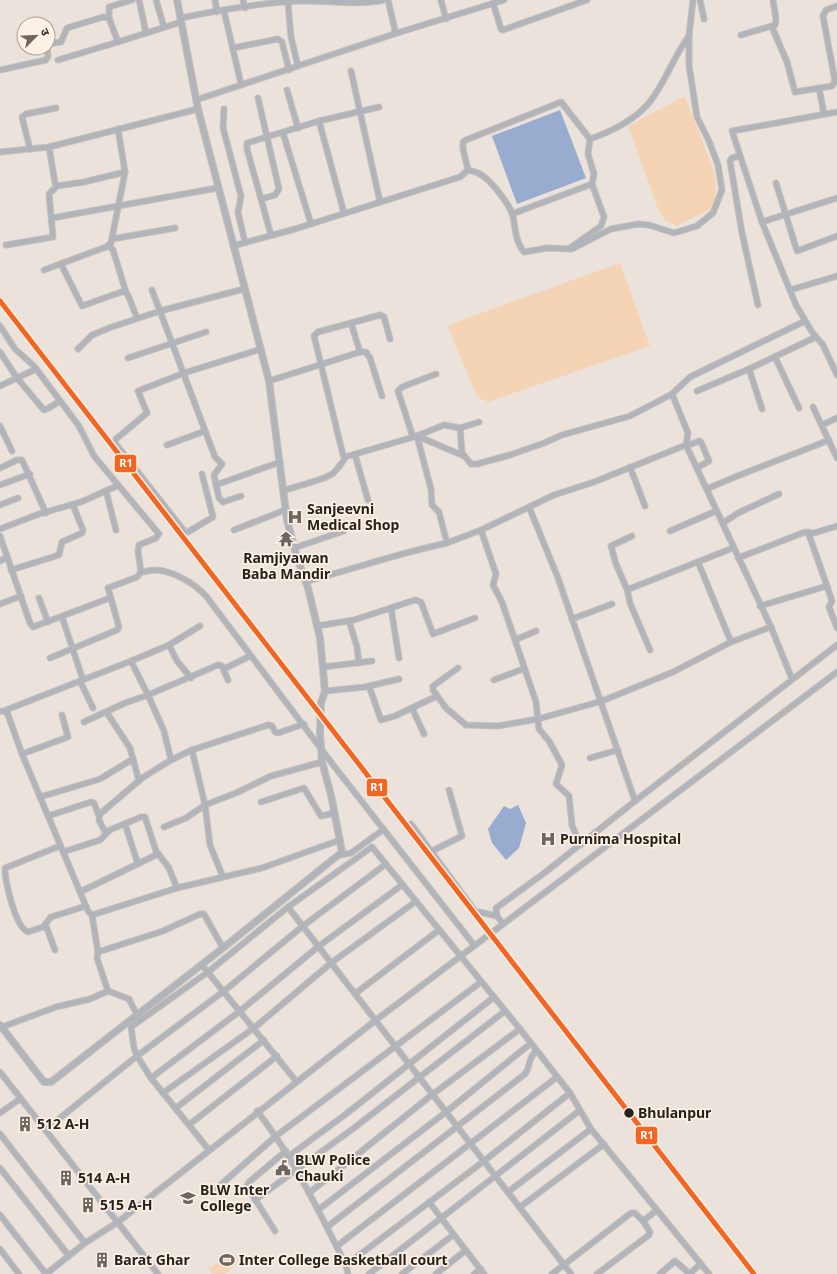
<svg xmlns="http://www.w3.org/2000/svg" width="837" height="1274" viewBox="0 0 837 1274" font-family="'Noto Sans','Noto Sans Devanagari',sans-serif">
	<style>
		.green { fill: #f4d4b5 }
		.water { fill: #98accf }
		.lines { fill: none; stroke-linecap: round; stroke-linejoin: round }
		.minor-casing { stroke: #c6c0ba; stroke-width: 7 }
		.tertiary-casing { stroke: #c6c0ba; stroke-width: 8 }
		.minor { stroke: #b1b4ba; stroke-width: 5 }
		.tertiary { stroke: #b1b4ba; stroke-width: 6 }
		.rail { stroke: #adacad; stroke-width: 1.5; stroke-dasharray: 6 3; stroke-linecap: butt }
		.rail-1-casing { stroke: #fdf0e5; stroke-width: 8 }
		.rail-1 { stroke: #f26522; stroke-width: 5 }
		.stop-dot { fill: #28221d; stroke: #fdf0e5; stroke-width: 1.5 }
		.labels { text-anchor: middle; stroke-width: 3.5; stroke-linejoin: round; paint-order: stroke }
		.poi-label { font-size: 14px; font-weight: bold; fill: #28221d; stroke: #fdf0e5; text-anchor: start }
		.stop-label { font-size: 14px; font-weight: bold; fill: #28221d; stroke: #fdf0e5; text-anchor: start }
		.line-badge { stroke: #fdf0e5; stroke-width: 1.5 }
		.badge-label { font-size: 11px; text-anchor: middle; font-weight: bold; fill: #fff }
	</style>
	<rect width="100%" height="100%" fill="#ebe3db"/>
	<g class="green">
		<path d="M685,96l30,78 1,25 -7,11 -32,16 -11,-5 -8,-12 -30,-83z"/>
		<path d="M620,263l30,83 -162,56 -11,-5 -29,-70 8,-5z"/>
		<path d="M228,1255l8,10 -11,9h-13l-4,-5z"/>
	</g>
	<g class="water">
		<path d="M560,110l26,68 -69,26 -25,-68z"/>
		<path d="M518,805l8,18 -7,25 -13,12 -14,-17 -4,-14 16,-23 6,3z"/>
	</g>
	<g class="lines">
		<g class="minor-casing">
			<g id="minor">
				<path d="M139,0l7,33"/>
				<path d="M156,0l8,27"/>
				<path d="M215,0l2,12"/>
				<path d="M243,0l2,8"/>
				<path d="M441,0l5,19"/>
				<path d="M700,0l4,19"/>
				<path d="M288,2l3,35 7,29"/>
				<path d="M493,3l8,26 2,1 84,-30"/>
				<path d="M224,11l17,73"/>
				<path d="M109,18v-11l23,-7"/>
				<path d="M181,18c38,-8 79,-15 118,-17 28,-1 57,5 85,-1"/>
				<path d="M772,27l15,35 8,30 37,-6 3,-5 -12,-65 3,-6 11,-4"/>
				<path d="M394,34l110,-34"/>
				<path d="M741,35l34,-10 1,-6 -3,-19"/>
				<path d="M48,44l13,-2 6,-14 36,-11 6,1 9,24 63,-20"/>
				<path d="M233,48l45,-9 4,3 7,28"/>
				<path d="M58,60l60,-18"/>
				<path d="M0,70l46,-10 2,-4 -1,-8"/>
				<path d="M351,71l29,131"/>
				<path d="M819,88l5,26"/>
				<path d="M287,90l11,38"/>
				<path d="M258,98l21,91 -4,6 -14,4"/>
				<path d="M196,100l198,-66 1,-4 -7,-30"/>
				<path d="M224,109l-1,19 18,68 -3,17 7,29"/>
				<path d="M837,112l-105,19 30,91 34,83 16,27 11,13 14,30"/>
				<path d="M319,121l25,92"/>
				<path d="M283,133l28,91"/>
				<path d="M49,147l6,36 2,3 27,-4 41,-10"/>
				<path d="M30,149l-8,-32 4,-3 30,-6"/>
				<path d="M0,152l49,-5 149,-38"/>
				<path d="M740,156l-8,2 -2,3 12,72 16,72"/>
				<path d="M468,170c5,1 11,3 15,6 9,6 27,29 30,40 2,12 3,27 11,36l23,-4 25,1 39,-20 27,-5 11,1 25,8 23,-7 16,-13 9,-23 -4,-25 -9,-24 -12,-24 -8,-52v-29l4,-36"/>
				<path d="M776,183l21,68 40,-15"/>
				<path d="M512,214l80,-30 2,-10 -6,-20 2,-15"/>
				<path d="M52,218l165,-30"/>
				<path d="M762,222l75,-24"/>
				<path d="M271,235l-24,-86v-6l72,-22 60,-14"/>
				<path d="M112,239l63,-11"/>
				<path d="M6,245l47,-8 -4,-43 8,-8"/>
				<path d="M109,246l4,4 13,42"/>
				<path d="M233,246l62,-17 165,-52 8,-7 -5,-21v-7l3,-2 95,-38 29,37c20,-7 43,-18 58,-35 17,-20 25,-47 41,-68"/>
				<path d="M570,248l31,-22 3,-9 -12,-33"/>
				<path d="M61,264l21,42 42,-15 4,4 9,23"/>
				<path d="M44,270l62,-23 5,-4 14,-71 -7,-43"/>
				<path d="M152,290l63,167 7,7 -8,11 5,23 4,4 18,-6"/>
				<path d="M790,290l47,-14"/>
				<path d="M351,323l9,29"/>
				<path d="M0,326l15,23 19,17 45,60 15,30 65,78 -3,4 -17,7 -1,6 3,21c5,0 8,-2 13,-2 18,0 40,13 52,26l128,170 140,179"/>
				<path d="M390,339l-6,-22 -4,-2 -62,17 -4,4 29,119 2,2 72,-21 27,-11 16,3 19,-6"/>
				<path d="M78,349l14,-14 17,-7 51,-17 84,-22"/>
				<path d="M0,352l17,26 27,32 5,-2 11,-7"/>
				<path d="M775,357l24,51"/>
				<path d="M128,358l78,-26"/>
				<path d="M749,369l13,40"/>
				<path d="M269,381l91,-29h6l4,6 12,38"/>
				<path d="M0,386l36,-17"/>
				<path d="M697,391l52,-22 67,-32"/>
				<path d="M672,394l16,39 -2,12 85,182 21,52"/>
				<path d="M813,407l24,51"/>
				<path d="M822,425l15,-7"/>
				<path d="M0,426l12,25"/>
				<path d="M460,428l2,25 9,11h6l33,-9 34,-12 18,-8 68,-19 42,-22 18,-17 115,-56"/>
				<path d="M417,436l14,53 1,16 7,7 8,31 34,-13 48,-23 29,71 77,223"/>
				<path d="M417,436l47,20"/>
				<path d="M413,437l-15,-46 4,-4 34,-13"/>
				<path d="M167,445l38,-14"/>
				<path d="M687,446l12,-5 2,1 8,19 -12,7"/>
				<path d="M355,455l13,45"/>
				<path d="M630,467l15,39"/>
				<path d="M0,468l17,-8h5l24,53"/>
				<path d="M202,474l11,43 -25,15h-3l-70,-89 1,-4 31,-26 -9,-22 46,-18 77,-24"/>
				<path d="M0,485l30,-11"/>
				<path d="M216,485l64,-23"/>
				<path d="M707,489c40,-18 81,-32 122,-49"/>
				<path d="M106,491l10,39"/>
				<path d="M283,491c13,-5 38,-10 49,-17 2,-1 13,-14 13,-17"/>
				<path d="M0,505l18,-7"/>
				<path d="M529,507l25,-12 40,-13 92,-37"/>
				<path d="M723,523l15,-10 41,-19"/>
				<path d="M0,529l39,-15 42,-12 36,-16"/>
				<path d="M234,530l51,-20"/>
				<path d="M481,530l15,44 -3,11 9,17 13,38"/>
				<path d="M670,531l46,-20"/>
				<path d="M808,532l19,54"/>
				<path d="M0,536l30,87 3,4 77,-29"/>
				<path d="M632,536l-21,10 5,18 10,23 3,2 104,-41"/>
				<path d="M294,548l50,-17"/>
				<path d="M738,558l67,-26 9,1 23,-7"/>
				<path d="M0,561l7,-4"/>
				<path d="M698,562l33,80"/>
				<path d="M11,570l48,-15 3,-13 20,-9 1,-3 -10,-25"/>
				<path d="M307,581c47,-12 92,-28 140,-38"/>
				<path d="M627,589l3,14 20,47"/>
				<path d="M39,598l9,24"/>
				<path d="M0,604l21,-8"/>
				<path d="M760,606l67,-20 5,15 -3,6 8,21"/>
				<path d="M391,608l8,50"/>
				<path d="M62,617l21,63"/>
				<path d="M572,619l40,-15"/>
				<path d="M349,621l8,26 2,16"/>
				<path d="M317,626l37,-6 61,-20 6,2 12,32 42,-16"/>
				<path d="M536,631l-21,9 21,62 3,27 10,12 13,24 -6,19 13,12 3,29 8,20"/>
				<path d="M169,645l31,-19"/>
				<path d="M50,658l67,-28 2,-3 -11,-39 29,-11 4,-5"/>
				<path d="M323,667l49,-6"/>
				<path d="M458,668l-25,18v4l13,18 20,17 32,1 40,-7 64,-18 71,-29 58,-30 40,-15"/>
				<path d="M224,669l26,-13"/>
				<path d="M494,680l29,-11"/>
				<path d="M80,681l13,27"/>
				<path d="M369,686l12,34 14,-4 42,-20"/>
				<path d="M325,691l40,-4 34,-8"/>
				<path d="M412,708l12,26"/>
				<path d="M6,710l125,-49"/>
				<path d="M0,711l7,1 15,42 66,157 4,4 85,-27 85,-20 78,-28"/>
				<path d="M107,713l23,35 9,33"/>
				<path d="M84,722l41,-19 23,-8 -17,-34 38,-16 8,16 14,17"/>
				<path d="M192,750l13,55 5,40 13,32"/>
				<path d="M22,754l46,-17 -6,-22"/>
				<path d="M590,758l28,-8"/>
				<path d="M171,760l-7,-29 -16,-36 70,-30 4,1 6,14"/>
				<path d="M40,797l60,-18 33,-20"/>
				<path d="M261,802l43,-14 17,28 14,-3"/>
				<path d="M48,816l43,-14 3,1 5,13"/>
				<path d="M125,824l13,40"/>
				<path d="M411,824l64,87 22,5"/>
				<path d="M164,827l22,-9 19,-13 31,-12 35,-17 51,-14"/>
				<path d="M60,846l-55,22c0,13 10,59 23,64l15,-5 8,-10 35,-11"/>
				<path d="M432,851l30,-15 -13,-46"/>
				<path d="M63,852l37,-12 8,-8"/>
				<path d="M340,855l11,-2 33,-24"/>
				<path d="M402,885l-83,61 -79,65 -89,67 -14,-22 -3,-8 -3,-21 77,-55 80,-65 84,-60 148,182 50,64 21,36 118,145"/>
				<path d="M177,888l-8,-20 -13,-17 -11,-34h-4l-36,15 -6,-12 1,-6 42,-36 29,-18 21,-10 76,-25 4,1 3,6 3,1 26,-9"/>
				<path d="M80,892l78,-38"/>
				<path d="M288,907l283,367"/>
				<path d="M92,915l6,37"/>
				<path d="M503,924l-6,-8 -1,-8 47,-34 92,-73 202,-156"/>
				<path d="M46,926l9,24"/>
				<path d="M202,965l94,116"/>
				<path d="M108,991l21,8 8,16"/>
				<path d="M356,993l83,-63"/>
				<path d="M2,1027l54,-20 34,-8 18,-8 -11,-33 1,-6 65,-21 37,-17h4l19,34"/>
				<path d="M0,1072l158,202"/>
				<path d="M151,1078l58,72"/>
				<path d="M163,1093l91,-65 77,-65 84,-61"/>
				<path d="M176,1108l88,-68"/>
				<path d="M257,1111c37,47 62,101 89,154l2,9"/>
				<path d="M0,1113l20,-14"/>
				<path d="M190,1124l87,-68"/>
				<path d="M45,1130l92,-74 87,-65 79,-65 83,-62"/>
				<path d="M0,1134l85,109"/>
				<path d="M289,1156l57,-42 148,-117"/>
				<path d="M0,1168l69,88"/>
				<path d="M217,1188l59,-52 205,-154"/>
				<path d="M508,1192l83,-63"/>
				<path d="M309,1193l124,-99 87,-65"/>
				<path d="M255,1200l99,-72 151,-117"/>
				<path d="M429,1202l55,72"/>
				<path d="M520,1207l84,-63"/>
				<path d="M318,1210l128,-98 84,-68"/>
				<path d="M0,1215l46,59 39,-31 33,-21 258,-202 461,-348"/>
				<path d="M327,1227l198,-153c7,-9 1,-13 11,-23"/>
				<path d="M275,1231l-28,-45 2,-4 37,-31"/>
				<path d="M337,1246l220,-169"/>
				<path d="M0,1249l19,25"/>
				<path d="M346,1265l138,-104 86,-68"/>
				<path d="M369,1274l210,-163"/>
				<path d="M402,1274l51,-39"/>
				<path d="M436,1274l30,-24"/>
				<path d="M474,1274l7,-5"/>
				<path d="M552,1274l79,-61h4l8,8"/>
				<path d="M597,1274l52,-39 1,-3 -7,-11 14,-11"/>
				<path d="M660,1274l15,-13 14,12"/>
				<path d="M689,1274l12,-10"/>
			</g>
		</g>
		<g class="tertiary-casing">
			<path id="tertiary" d="M0,1025l44,57h7l172,-134 119,-96 -11,-57 -9,-33 -2,-28 1,-31 4,-12 -5,-53 -12,-50 -12,-34 -9,-34 -18,-139 -71,-272 -21,-109"/>
		</g>
		<use href="#minor" class="minor"/>
		<use href="#tertiary" class="tertiary"/>
		<path class="rail" d="M0,301l754,973"/>
		<g class="rail-1-casing">
			<path id="rail-1" d="M0,301l754,973"/>
		</g>
		<use href="#rail-1" class="rail-1"/>
	</g>
	<defs>
		<g id="hospital-bare" transform="scale(1.2)"><path d="M-5-5h3v3.5h4V-5h3V5h-3V1.5h-4V5h-3Z" fill="#6c6660" stroke="#fdf0e5" stroke-width="2.5" paint-order="stroke"/></g>
		<g id="temple-bare" transform="scale(1.2)"><path d="M0-6L5-2H3V0L6.5 2.5H4V6H1.5V3h-3V6H-4V2.5H-6.5L-3 0V-2H-5Z" fill="#6c6660" stroke="#fdf0e5" stroke-width="2.5" paint-order="stroke"/></g>
		<g id="building-bare" transform="scale(1.2)"><path d="M-4-6H4V6H1V3H-1V6H-4ZM-2.5-4.3h1.7v1.8h-1.7ZM.8-4.3h1.7v1.8H.8ZM-2.5-1h1.7V.8h-1.7ZM.8-1h1.7V.8H.8Z" fill="#6c6660" stroke="#fdf0e5" stroke-width="2.5" paint-order="stroke"/></g>
		<g id="civic-bare" transform="scale(1.2)"><path d="M-.6-6.5H3V-4.5H.6V-3L4-1V1h2V6H-6V1h2V-1L-.6-3ZM-1.2 2.5V6h2.4V2.5Z" fill="#6c6660" stroke="#fdf0e5" stroke-width="2.5" paint-order="stroke"/></g>
		<g id="university-bare" transform="scale(1.2)"><path d="M0-5L7-2L0 1L-7-2ZM-4 1L0 2.5L4 1V4Q0 6-4 4Z" fill="#6c6660" stroke="#fdf0e5" stroke-width="2.5" paint-order="stroke"/></g>
		<g id="stadium-bare" transform="scale(1.2)"><path d="M0-5a6.5 5 0 1 0 0 10a6.5 5 0 1 0 0-10ZM-3.5-1.8h7v3.6h-7Z" fill="#6c6660" stroke="#fdf0e5" stroke-width="2.5" paint-order="stroke"/></g>
	</defs>
	<g fill-rule="evenodd">
		<use href="#hospital-bare" x="295" y="517"/>
		<use href="#temple-bare" x="286" y="539"/>
		<use href="#hospital-bare" x="548" y="839"/>
		<use href="#building-bare" x="25" y="1124"/>
		<use href="#civic-bare" x="283" y="1168"/>
		<use href="#building-bare" x="66" y="1178"/>
		<use href="#university-bare" x="188" y="1198"/>
		<use href="#building-bare" x="88" y="1205"/>
		<use href="#building-bare" x="102" y="1260"/>
		<use href="#stadium-bare" x="227" y="1260"/>
	</g>
	<circle class="stop-dot" cx="629" cy="1113" r="5.5"/>
	<g class="labels">
		<g class="poi-label">
			<text x="307" y="514">Sanjeevni<tspan x="307" dy="16">Medical Shop</tspan></text>
			<text x="286" y="563" text-anchor="middle">Ramjiyawan<tspan x="286" dy="16">Baba Mandir</tspan></text>
			<text x="560" y="844">Purnima Hospital</text>
			<text x="37" y="1129">512 A-H</text>
			<text x="295" y="1165">BLW Police<tspan x="295" dy="16">Chauki</tspan></text>
			<text x="78" y="1183">514 A-H</text>
			<text x="200" y="1195">BLW Inter<tspan x="200" dy="16">College</tspan></text>
			<text x="100" y="1210">515 A-H</text>
			<text x="114" y="1265">Barat Ghar</text>
			<text x="239" y="1265">Inter College Basketball court</text>
		</g>
		<g class="stop-label">
			<text x="638" y="1118">Bhulanpur</text>
		</g>
	</g>
	<g class="line-badge">
		<rect x="114" y="454" width="23" height="19" rx="4" fill="#f26522"/>
		<rect x="366" y="778" width="22" height="19" rx="4" fill="#f26522"/>
		<rect x="635" y="1126" width="23" height="19" rx="4" fill="#f26522"/>
	</g>
	<g class="badge-label">
		<text x="126" y="467">R1</text>
		<text x="377" y="791">R1</text>
		<text x="647" y="1139">R1</text>
	</g>
	<g transform="translate(36 36) rotate(66)"><circle r="19" fill="#fdf0e5" stroke="#a89e95"/>
	<path d="M0-3L7 15L0 10L-7 15Z" fill="#6c6660"/>
	<text y="-6" font-size="11" font-weight="bold" text-anchor="middle" fill="#28221d">उ</text>
	</g>
</svg>
